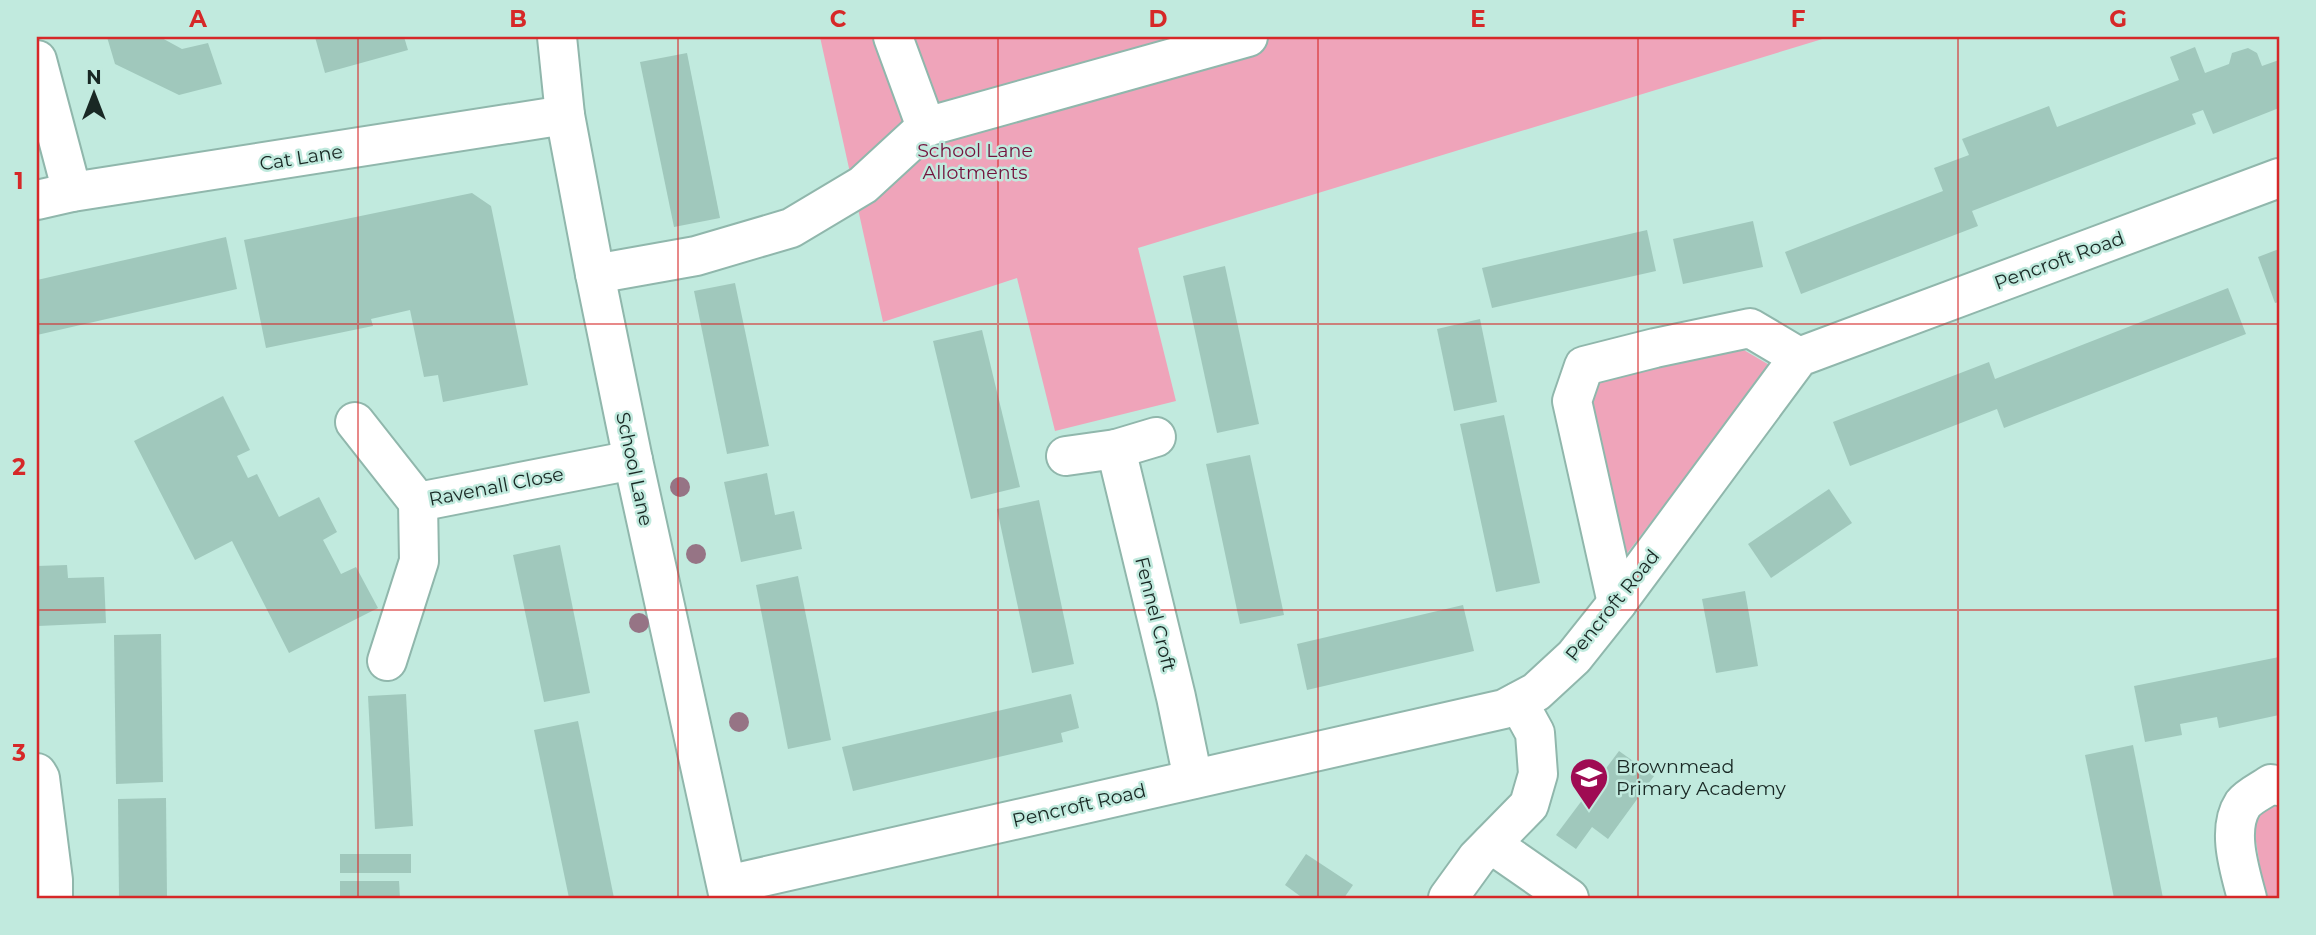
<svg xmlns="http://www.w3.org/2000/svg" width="2316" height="935" viewBox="0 0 2316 935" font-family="Montserrat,sans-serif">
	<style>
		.green { fill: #efa4ba }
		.building { fill: #a0c8bc }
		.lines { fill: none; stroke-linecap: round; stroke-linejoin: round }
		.minor-casing { stroke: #90b7ac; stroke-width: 42 }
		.minor { stroke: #fff; stroke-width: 38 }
		.tree { fill: #967485 }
		.grid { fill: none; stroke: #d62828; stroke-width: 2; stroke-opacity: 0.55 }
		.labels { text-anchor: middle; stroke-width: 5; stroke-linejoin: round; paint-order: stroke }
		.park-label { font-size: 19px; fill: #73133d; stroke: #c1eade }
		.street-label { font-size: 19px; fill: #192824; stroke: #c1eade }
		.poi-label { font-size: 19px; fill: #192824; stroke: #c1eade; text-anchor: start }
		.neatline { fill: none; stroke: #d62828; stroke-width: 2.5 }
		.grid-label { font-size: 23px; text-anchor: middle; font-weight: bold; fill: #d62828 }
	</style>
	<rect width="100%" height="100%" fill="#c1eade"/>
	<g class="green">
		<path d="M820,37h1009l-691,211 38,153 -121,30 -38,-153 -134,44z"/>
		<path d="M1732,343l39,23 -146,190 -34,-156 10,-27z"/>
		<path d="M2271,805l8,1v92h-14l-11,-69 3,-18z"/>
	</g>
	<g class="building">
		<path d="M107,37h53l22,12 26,-6 14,41 -43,11 -64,-31z"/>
		<path d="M315,37h89l4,13 -83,23z"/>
		<path d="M2195,47l10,26 24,-9 3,-11 16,-5 9,5 5,13 17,-6v48l-66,26 -10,-24 -11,4 4,10 -224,87 6,15 -177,68 -16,-42 158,-61 -9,-23 35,-13 -7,-16 87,-33 8,21 122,-47 -9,-23z"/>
		<path d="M687,53l33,165 -46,9 -34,-165z"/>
		<path d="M472,193l19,13 37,179 -85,17 -5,-27 -14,2 -14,-67 -39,9 2,7 -107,22 -22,-108z"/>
		<path d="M1753,221l10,46 -80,17 -10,-45z"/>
		<path d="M1647,230l9,41 -164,37 -10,-40z"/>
		<path d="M226,237l11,52 -200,46v-55z"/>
		<path d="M2279,249v53l-4,1 -17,-46z"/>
		<path d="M1225,266l34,158 -42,9 -34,-157z"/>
		<path d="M735,283l34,163 -42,8 -33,-163z"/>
		<path d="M2228,288l18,46 -242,94 -7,-19 -147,57 -17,-44 156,-60 6,17z"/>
		<path d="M1480,319l17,83 -43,9 -17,-82z"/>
		<path d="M982,330l38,157 -49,12 -38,-158z"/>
		<path d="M223,396l27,54 -13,6 11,22 9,-4 22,43 40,-20 18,35 -14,8 18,34 15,-7 22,41 -89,45 -57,-112 -37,19 -61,-119z"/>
		<path d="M1504,415l36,168 -44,9 -36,-168z"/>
		<path d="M1250,455l34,160 -44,9 -34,-160z"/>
		<path d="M767,473l8,42 19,-4 8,38 -61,13 -17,-80z"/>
		<path d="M1829,489l23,34 -81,55 -23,-34z"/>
		<path d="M1039,500l35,164 -42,9 -35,-164z"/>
		<path d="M560,545l30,148 -46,9 -31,-147z"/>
		<path d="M67,565l1,13 36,-1 2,46 -68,3 -1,-60z"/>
		<path d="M798,576l33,164 -43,9 -32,-164z"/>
		<path d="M1745,591l13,75 -42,7 -14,-74z"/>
		<path d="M1463,605l11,46 -167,39 -10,-46z"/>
		<path d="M161,634l2,148 -47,2 -2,-149z"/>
		<path d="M2279,657v58l-60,13 -2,-11 -37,7 2,11 -37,7 -11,-56z"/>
		<path d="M406,694l7,132 -38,3 -7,-133z"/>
		<path d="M1071,694l8,34 -18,5 2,9 -210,49 -11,-44z"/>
		<path d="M578,721l36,177h-45l-35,-168z"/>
		<path d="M2133,745l30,153h-49l-29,-143z"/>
		<path d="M1619,751l35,25 -46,63 -16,-12 -16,22 -20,-14z"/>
		<path d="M166,798l1,100h-48l-1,-99z"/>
		<rect x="340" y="854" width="71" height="19"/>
		<path d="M1306,854l47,31 -9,13h-46l2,-2 -15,-11z"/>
		<path d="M340,881h59l1,17h-60z"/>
	</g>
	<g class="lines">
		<g class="minor-casing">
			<g id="minor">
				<path d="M557,37l8,78 30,159 38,186 96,438"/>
				<path d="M893,37l33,90"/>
				<path d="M37,60l35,132"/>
				<path d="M37,200l35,-8 493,-77"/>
				<path d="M595,274l101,-18 95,-28 72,-43 63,-58 322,-90"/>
				<path d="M355,422l63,80 215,-42"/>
				<path d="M1116,449l40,-12"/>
				<path d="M1066,456l50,-7 60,248 17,82"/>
				<path d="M1617,603l-45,-202 12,-35 71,-18 95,-20 49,29"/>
				<path d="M387,661l32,-100 -1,-59"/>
				<path d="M37,773l3,5 13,102v18"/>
				<path d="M1491,844l78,54"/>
				<path d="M727,885l777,-176 32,-17 38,-35 43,-54 182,-246 480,-179"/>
				<path d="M1448,898l29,-40 52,-53 9,-31 -3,-41 -17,-31"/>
				<path d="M2247,898c-7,-27 -21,-68 -4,-94 6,-8 20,-14 28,-20l8,2"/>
			</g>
		</g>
		<use href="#minor" class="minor"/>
	</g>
	<g class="tree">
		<circle cx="680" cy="487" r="10"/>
		<circle cx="696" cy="554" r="10"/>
		<circle cx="639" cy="623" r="10"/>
		<circle cx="739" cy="722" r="10"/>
	</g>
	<path class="grid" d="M358,37v861M678,37v861M998,37v861M1318,37v861M1638,37v861M1958,37v861M37,324h2242M37,610h2242"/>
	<defs>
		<g id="school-pin" transform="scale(2.0125)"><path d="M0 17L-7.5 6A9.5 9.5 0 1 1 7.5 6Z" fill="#9f0b53" stroke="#c1eade"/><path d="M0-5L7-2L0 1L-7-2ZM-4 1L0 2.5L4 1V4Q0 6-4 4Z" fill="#fff"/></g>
	</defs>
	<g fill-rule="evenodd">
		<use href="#school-pin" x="1589" y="777"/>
	</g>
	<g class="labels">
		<g class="park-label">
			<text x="975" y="157">School Lane<tspan x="975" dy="22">Allotments</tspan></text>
		</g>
		<g class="street-label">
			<text transform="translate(301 157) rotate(-9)" y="7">Cat Lane</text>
			<text transform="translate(2059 260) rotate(-20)" y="7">Pencroft Road</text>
			<text transform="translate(635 469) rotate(78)" y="7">School Lane</text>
			<text transform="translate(496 486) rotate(-11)" y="7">Ravenall Close</text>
			<text transform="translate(1612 605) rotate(-51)" y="7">Pencroft Road</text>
			<text transform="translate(1156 614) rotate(76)" y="7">Fennel Croft</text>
			<text transform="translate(1079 805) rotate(-13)" y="7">Pencroft Road</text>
		</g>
		<g class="poi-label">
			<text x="1616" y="773">Brownmead<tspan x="1616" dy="22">Primary Academy</tspan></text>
		</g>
	</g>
	<rect width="2316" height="935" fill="none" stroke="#c1eade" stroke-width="77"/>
	<g transform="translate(94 94)" stroke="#c1eade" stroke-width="5" paint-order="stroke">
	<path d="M0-5L12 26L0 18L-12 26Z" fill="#192824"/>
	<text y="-10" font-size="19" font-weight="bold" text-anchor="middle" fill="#192824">N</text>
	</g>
	<rect x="38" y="38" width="2240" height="859" class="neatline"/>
	<g class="grid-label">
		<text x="198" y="27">A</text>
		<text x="518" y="27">B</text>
		<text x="838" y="27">C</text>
		<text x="1158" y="27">D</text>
		<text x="1478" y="27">E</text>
		<text x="1798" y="27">F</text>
		<text x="2118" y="27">G</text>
		<text x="19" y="189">1</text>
		<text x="19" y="475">2</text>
		<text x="19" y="761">3</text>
	</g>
</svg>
